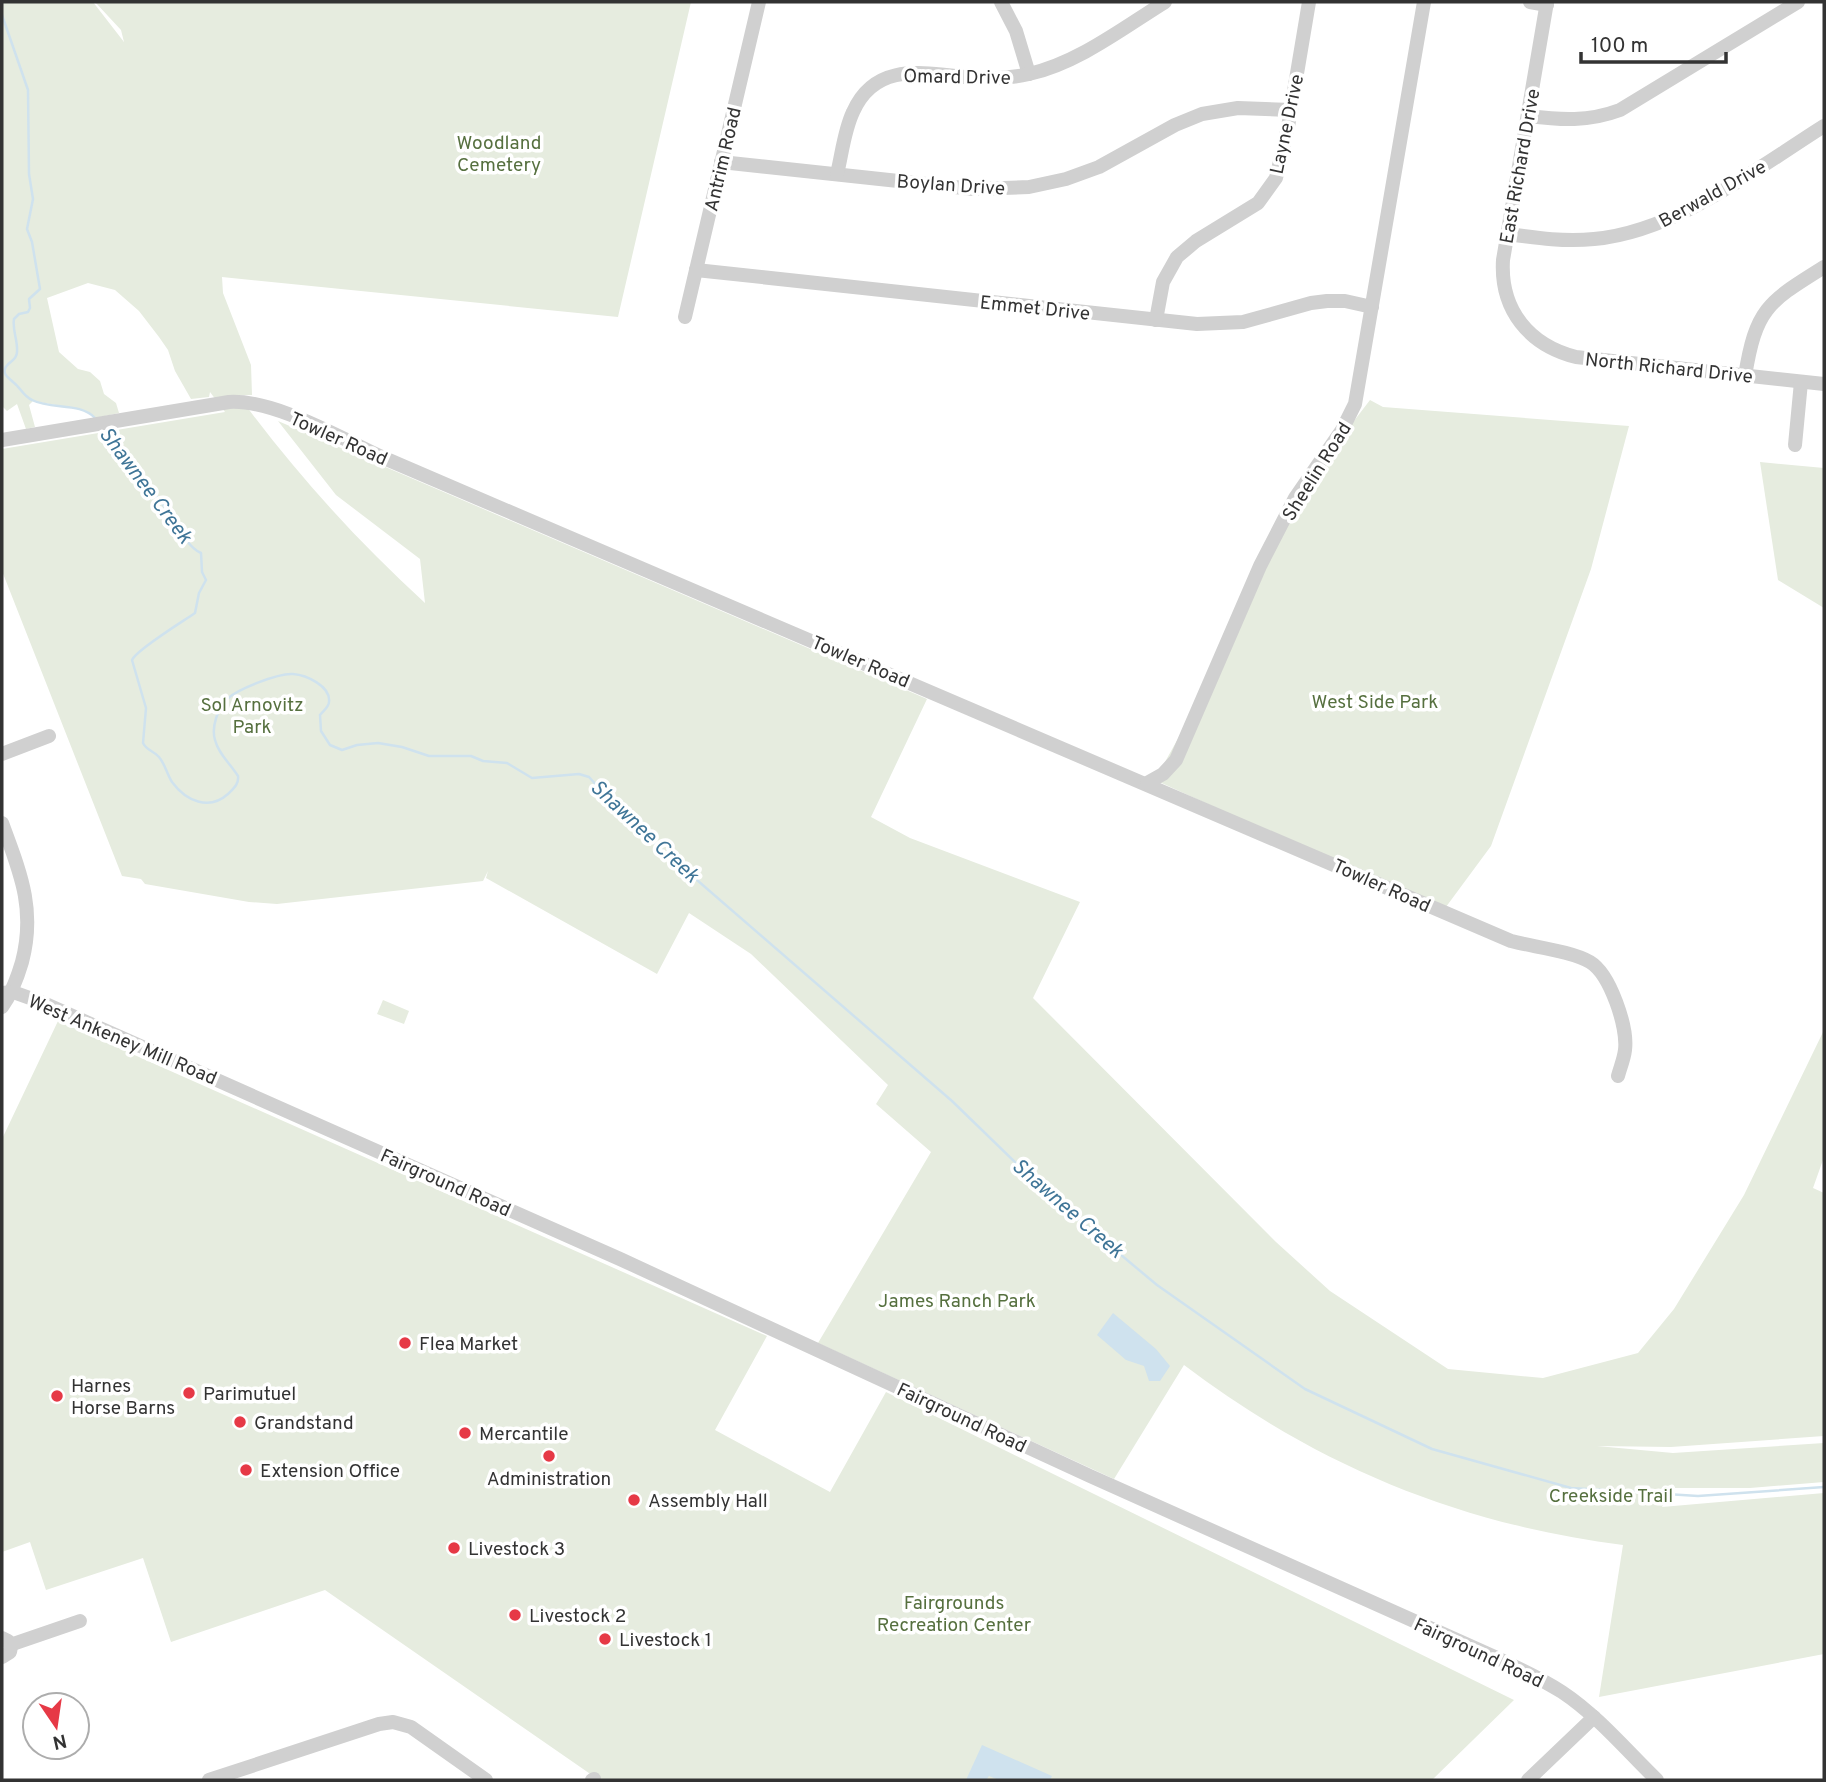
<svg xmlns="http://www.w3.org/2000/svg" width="1826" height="1782" viewBox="0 0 1826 1782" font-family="Overpass,sans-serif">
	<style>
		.green { fill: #e6ecdf }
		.water { fill: #cfe2ee }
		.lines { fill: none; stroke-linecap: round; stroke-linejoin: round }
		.stream { stroke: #cfe2ee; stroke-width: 2.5 }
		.minor { stroke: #d0d0d0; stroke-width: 14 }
		.poi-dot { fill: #e63946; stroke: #fff; stroke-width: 2.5 }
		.labels { text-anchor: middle; stroke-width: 7; stroke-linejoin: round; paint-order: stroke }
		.street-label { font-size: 19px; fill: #333; stroke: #fff }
		.park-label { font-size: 19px; fill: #56703f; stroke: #fff }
		.poi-label { font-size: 19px; fill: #333; stroke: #fff; text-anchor: start }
		.water-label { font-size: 21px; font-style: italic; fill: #3f7597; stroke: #fff }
	</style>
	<rect width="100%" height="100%" fill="#fff"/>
	<g class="green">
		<path d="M2,2h91l31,40 -3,-12 -26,-28h596l-73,315 -396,-40 1,16 28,72 1,30h-14c56,76 117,144 187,208l-5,-44 -84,-64 -58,-74 649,278 -56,118 39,21 170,64 -47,96 243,244 54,49 118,78 95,9 95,-25 36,-44 70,-114 80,-165v127l-11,31 11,5v243l-153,11 -74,-1 76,7 151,-10v39l-74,6h-78l-10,19 162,-14v161l-225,43 24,-152c-165,-21 -307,-80 -439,-180l-70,114 -296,-136 113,-191 -55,-48 12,-19 -137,-131 -62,-41 -32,61 -171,-96 2,-7 -5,10 -206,23 -28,-2 -104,-18 -4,-5 -19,-3 -120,-305v-122l223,-37 -15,-20 -1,5 -18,2 -16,-28 -7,-21 -9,-13 -20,-26 -24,-21 -27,-7 -41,15 12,54 19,17 12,3 10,9 4,13 12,9 3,10 -24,5 -11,-8 -51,-9 -4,4 6,22 -9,2 -9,-25 -10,7 -5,-5z"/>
		<path d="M1370,400l13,7 246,19 -38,143 -100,277 -48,65 -288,-131 60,-108 80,-174z"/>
		<path d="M1760,462l64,6v140l-46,-28z"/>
		<path d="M383,1000l26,11 -5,13 -27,-10z"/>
		<path d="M58,1021l709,315 -52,94 115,62 56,-100 628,308 -82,80h-833l-274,-190 -154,52 -28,-84 -97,32 -16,-48 -28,10v-413z"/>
	</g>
	<g class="water">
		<path d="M1113,1313l43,36 14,17 -10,15h-11l-5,-15 -18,-6 -29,-25z"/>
		<path d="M982,1745l70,31 -2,4h-51l-10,-4 -3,4h-20z"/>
	</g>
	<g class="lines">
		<g class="stream">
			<path d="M2,15l26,75 1,84 4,25 -6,30 5,13 8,47 -11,10 1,9 -2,4 -9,2 -5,5c-2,11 4,21 3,33 0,9 -10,10 -12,17 -2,6 4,9 8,13 8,6 10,14 19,18 20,10 48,2 63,18"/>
			<path d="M105,428c12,14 18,33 30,46 9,9 18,17 26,28 11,14 25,45 40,51l1,19 4,8 -7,13 -4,20c-13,9 -59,37 -63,47l14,48 -3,35c4,8 11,8 16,14 6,7 8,17 13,25 14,19 37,29 56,12 6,-6 11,-10 10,-18 -8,-13 -19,-21 -23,-36 -4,-13 3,-32 12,-41 11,-10 51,-26 66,-25 13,1 38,12 36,28 0,5 -6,9 -9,13l1,16 9,14 12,5 15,-5 21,-2 24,4 27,9h42l12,5 24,2 25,15 47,-4 10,3 41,45 322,279 96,93 109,91 148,104 127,60 139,39 127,8 126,-9"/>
		</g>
		<g class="minor">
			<path d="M1001,2l15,29 13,43"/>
			<path d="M1530,2l17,3"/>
			<path d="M1547,2l-44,258c-3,50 26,85 73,97l248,27"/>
			<path d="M1528,116c33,4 60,6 92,-6l178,-108"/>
			<path d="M721,162l252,27 56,-2 37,-8 33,-12 76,-42 27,-11 36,-6 53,2"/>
			<path d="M837,174c5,-20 7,-43 16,-62 24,-54 77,-37 123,-34 17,1 35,0 53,-4 49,-11 94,-46 136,-72"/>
			<path d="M1508,234c29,4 57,8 86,5 81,-7 162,-70 230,-113"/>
			<path d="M696,270l501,54 46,-2 68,-19 16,-2h18l27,6"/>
			<path d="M685,317l74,-315"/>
			<path d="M1156,320l7,-38 14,-25 19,-16 62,-38 18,-25 12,-51 21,-125"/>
			<path d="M1745,376c11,-68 23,-74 79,-109"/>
			<path d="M2,440l227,-38c45,-3 113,37 155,56l1127,483c23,6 60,10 79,21 20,12 38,65 35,88 -1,9 -5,18 -7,26"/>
			<path d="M1795,445l6,-63"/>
			<path d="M2,754l47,-18"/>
			<path d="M1147,783l16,-9 13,-14 84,-194 35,-68 47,-68 13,-26 69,-402"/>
			<path d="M2,823c18,49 34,86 20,139 -5,17 -10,31 -20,45"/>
			<path d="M2,993l11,-1 28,10 579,257 470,217 409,183c21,10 43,20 63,33 36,24 64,58 95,88"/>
			<path d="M2,1638l6,3 3,6 -1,5 -8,5"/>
			<path d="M10,1645l70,-24"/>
			<path d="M209,1780l170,-56 14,-2 18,5 75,53"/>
			<path d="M592,1780l2,-1"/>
			<path d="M1528,1780l66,-63"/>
		</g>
	</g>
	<g class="poi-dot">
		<circle cx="405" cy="1343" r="7"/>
		<circle cx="189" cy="1393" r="7"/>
		<circle cx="57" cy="1396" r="7"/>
		<circle cx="240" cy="1422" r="7"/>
		<circle cx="465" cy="1433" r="7"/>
		<circle cx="549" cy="1456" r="7"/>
		<circle cx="246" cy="1470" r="7"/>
		<circle cx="634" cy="1500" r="7"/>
		<circle cx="454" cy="1548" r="7"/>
		<circle cx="515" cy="1615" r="7"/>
		<circle cx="605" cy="1639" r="7"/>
	</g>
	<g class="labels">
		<g class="street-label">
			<text transform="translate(957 76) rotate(1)" y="7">Omard Drive</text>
			<text transform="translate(1286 124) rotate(-78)" y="7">Layne Drive</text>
			<text transform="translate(722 159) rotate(-77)" y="7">Antrim Road</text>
			<text transform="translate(1519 166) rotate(-80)" y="7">East Richard Drive</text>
			<text transform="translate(951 184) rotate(4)" y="7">Boylan Drive</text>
			<text transform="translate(1712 193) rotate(-29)" y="7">Berwald Drive</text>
			<text transform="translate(1035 307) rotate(6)" y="7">Emmet Drive</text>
			<text transform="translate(1669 367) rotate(6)" y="7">North Richard Drive</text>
			<text transform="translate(339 438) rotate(24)" y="7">Towler Road</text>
			<text transform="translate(1316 471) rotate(-58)" y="7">Sheelin Road</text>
			<text transform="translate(861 661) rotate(23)" y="7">Towler Road</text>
			<text transform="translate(1382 885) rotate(24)" y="7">Towler Road</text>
			<text transform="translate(123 1039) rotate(23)" y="7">West Ankeney Mill Road</text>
			<text transform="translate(446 1182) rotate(24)" y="7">Fairground Road</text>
			<text transform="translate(962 1417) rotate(25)" y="7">Fairground Road</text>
			<text transform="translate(1479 1652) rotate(25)" y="7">Fairground Road</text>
		</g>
		<g class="park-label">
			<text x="499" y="149">Woodland<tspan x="499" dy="22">Cemetery</tspan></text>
			<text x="1375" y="708">West Side Park</text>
			<text x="252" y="711">Sol Arnovitz<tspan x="252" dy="22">Park</tspan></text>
			<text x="957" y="1307">James Ranch Park</text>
			<text x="1611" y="1502">Creekside Trail</text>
			<text x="954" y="1609">Fairgrounds<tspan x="954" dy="22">Recreation Center</tspan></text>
		</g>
		<g class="poi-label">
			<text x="419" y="1350">Flea Market</text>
			<text x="71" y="1392">Harnes<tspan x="71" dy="22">Horse Barns</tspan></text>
			<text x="203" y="1400">Parimutuel</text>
			<text x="254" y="1429">Grandstand</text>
			<text x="479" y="1440">Mercantile</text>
			<text x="260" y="1477">Extension Office</text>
			<text x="549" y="1485" text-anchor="middle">Administration</text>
			<text x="648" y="1507">Assembly Hall</text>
			<text x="468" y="1555">Livestock 3</text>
			<text x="529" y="1622">Livestock 2</text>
			<text x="619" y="1646">Livestock 1</text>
		</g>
		<g class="water-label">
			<text transform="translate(146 485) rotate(53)" y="7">Shawnee Creek</text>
			<text transform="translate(645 831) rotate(43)" y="7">Shawnee Creek</text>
			<text transform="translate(1068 1208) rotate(41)" y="7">Shawnee Creek</text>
		</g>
	</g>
	<rect width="1826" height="1782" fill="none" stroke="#333333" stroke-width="7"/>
	<g transform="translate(56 1726) rotate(167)"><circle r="33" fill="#ffffff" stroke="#adadad" stroke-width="2"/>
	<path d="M0-5L12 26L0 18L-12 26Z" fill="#e63946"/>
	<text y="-10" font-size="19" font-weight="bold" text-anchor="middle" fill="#333333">N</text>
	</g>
	<path d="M1581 52v10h145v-10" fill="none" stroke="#333333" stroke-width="3.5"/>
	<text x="1591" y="52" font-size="21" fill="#333333" stroke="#ffffff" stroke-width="5" paint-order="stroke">100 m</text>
</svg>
